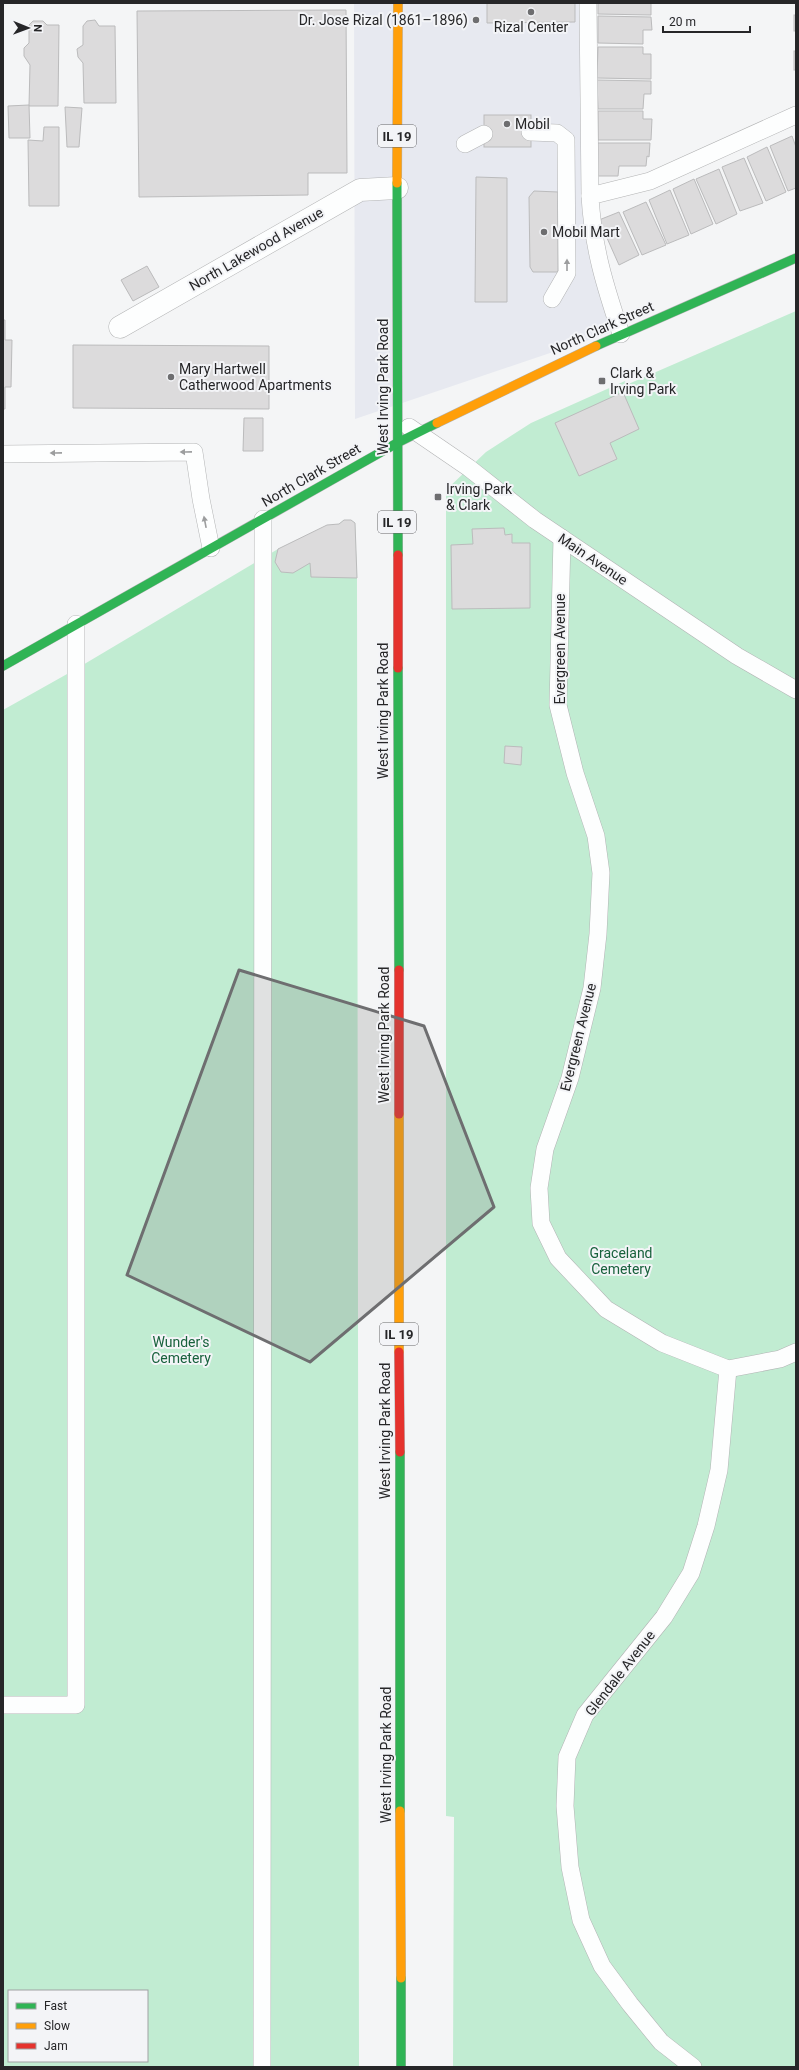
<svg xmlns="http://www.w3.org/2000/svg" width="799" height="2070" viewBox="0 0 799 2070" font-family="Roboto,sans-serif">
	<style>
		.built { fill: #e7e9f0 }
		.green { fill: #c1ecd2; fill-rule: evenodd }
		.building { fill: #dcdbdc; stroke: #bbbbbc }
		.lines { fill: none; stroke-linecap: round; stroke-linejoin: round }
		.lane-casing { stroke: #b2b3b4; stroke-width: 18 }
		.street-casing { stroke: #b2b3b4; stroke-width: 23 }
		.fast-casing { stroke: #b2b3b4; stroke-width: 10 }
		.slow-casing { stroke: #b2b3b4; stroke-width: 10 }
		.jam-casing { stroke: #b2b3b4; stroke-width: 10 }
		.lane { stroke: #fdfefe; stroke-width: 17 }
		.street { stroke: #fdfefe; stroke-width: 22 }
		.fast { stroke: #30b455; stroke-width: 9 }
		.slow { stroke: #ff9f0a; stroke-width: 9 }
		.jam { stroke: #e5322d; stroke-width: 9 }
		.oneway { fill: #9c9d9e }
		.marked { fill: #6e6e70; fill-opacity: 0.2; stroke: #6e6e70; stroke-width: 3; stroke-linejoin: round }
		.poi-dot { fill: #6e6e70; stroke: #f3f4f7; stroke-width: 1.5 }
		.labels { text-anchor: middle; stroke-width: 4; stroke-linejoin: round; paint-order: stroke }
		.shield { fill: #f3f4f7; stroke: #646466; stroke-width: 1 }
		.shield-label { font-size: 13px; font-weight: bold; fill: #262628 }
		.poi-label { font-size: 14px; fill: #262628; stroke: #f3f4f7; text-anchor: start }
		.street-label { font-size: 14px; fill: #262628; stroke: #f3f4f7 }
		.park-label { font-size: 14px; fill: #17613c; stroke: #f3f4f7 }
	</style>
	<rect width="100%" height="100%" fill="#f4f5f6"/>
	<path class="built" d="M354,3h229l3,215 29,113 -260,88z"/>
	<g class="green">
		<path d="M796,311v1756h-343l1,-250 -8,-1v-1326l40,-38 45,-29 94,-42 1,4z"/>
		<path d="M344,520h7l4,3 2,55 2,1489h-356v-1357l73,-41 202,-120 61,-25zM9,1991h138v70h-138z"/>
	</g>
	<g class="building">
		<path d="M487,3h88v19l-88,1z"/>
		<path d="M598,3h53v12l-53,-1z"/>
		<path d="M346,10l1,163h-39v22l-169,2 -2,-186z"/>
		<rect x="794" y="15" width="2" height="16"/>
		<path d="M598,16l53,1 1,13h-9v14l-45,-1z"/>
		<path d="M95,20l4,6h16l1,77h-32l-1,-40 -5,-6 -1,-8 6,-4v-19l4,-5z"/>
		<path d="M33,21h10l4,4h12l-1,81h-29l1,-41 -6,-9v-8l5,-5v-18z"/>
		<path d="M598,47h45v7h8v25l-54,-1z"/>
		<rect x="794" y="51" width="2" height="19"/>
		<path d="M597,80l54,1v13h-7l-1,15h-45z"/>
		<path d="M29,105l1,33h-21l-1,-32z"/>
		<path d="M65,107l17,1 -3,39h-12z"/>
		<path d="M598,111h45v8h9l-1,21h-53z"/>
		<rect x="484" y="115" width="47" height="32"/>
		<path d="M44,127h15v79h-30l-1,-66 15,1z"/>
		<path d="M792,136l4,11v41l-8,3 -18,-45z"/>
		<path d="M595,143h55l-1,14 -2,-1 -1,10h-27l-1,10h-20z"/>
		<path d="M767,147l19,45 -20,9 -19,-44z"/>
		<path d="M744,158l19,45 -23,8 -18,-44z"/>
		<path d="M719,169l18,45 -21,10 -20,-45z"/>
		<path d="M476,177l31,1v124h-32z"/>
		<path d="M694,179l19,45 -22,10 -18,-45z"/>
		<path d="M670,190l19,45 -22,9 -18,-44z"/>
		<path d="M534,191l24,1v80h-25l-3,-5 -1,-70z"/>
		<path d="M646,202l20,43 -24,10 -19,-43z"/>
		<path d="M619,212l20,43 -20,10 -20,-45z"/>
		<path d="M147,266l12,21 -26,14 -12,-21z"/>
		<path d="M3,320h2v20h7l-1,47h-6v22h-2z"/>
		<path d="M73,345l196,1v63l-196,-1z"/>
		<path d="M623,392l16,37 -29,14 7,16 -38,17 -24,-53z"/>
		<path d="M244,418h19v33h-20z"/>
		<path d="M344,520h7l4,3 2,55 -46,-1 -1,-14 -17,10 -12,-1 -6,-10 3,-13 49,-24 12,-1z"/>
		<path d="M504,528l1,7 7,-1v9h18v65l-78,1 -1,-64 22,-1 -1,-15z"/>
		<path d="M505,746l17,1 -1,18 -17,-2z"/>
	</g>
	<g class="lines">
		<g class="lane-casing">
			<g id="lane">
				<path d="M588,3l2,193"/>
				<path d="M530,132l27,1 9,7 1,133 -15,26"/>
				<path d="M465,144l19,-10"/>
				<path d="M621,334c-16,-48 -28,-86 -31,-138l60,-15 146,-66"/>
				<path d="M409,427l60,41 66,52 202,136 59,34"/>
				<path d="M3,454l191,-2 7,47 10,49"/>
				<path d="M562,538l-4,167 17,68 21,63 5,37 -3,61 -6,54 -22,90 -25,71 -6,39 2,35 17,35 48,51 56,34 66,26 52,-10 16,-7"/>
				<path d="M3,1705h73v-1081"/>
				<path d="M262,2067l1,-1548"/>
				<path d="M693,2067l-32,-25 -31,-38 -28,-38 -21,-46 -11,-53 -5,-61 2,-49 18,-42 79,-98 27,-44 15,-47 13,-56 9,-101"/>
			</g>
		</g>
		<g class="street-casing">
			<path id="street" d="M120,327l240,-137 37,-2"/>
		</g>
		<g class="fast-casing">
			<g id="fast">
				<path d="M397,183l1,372"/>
				<path d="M596,346l200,-88"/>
				<path d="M3,666l394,-223 40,-20"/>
				<path d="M398,668l1,302"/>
				<path d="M400,1452v359"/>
				<path d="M401,1978v89"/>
			</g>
		</g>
		<g class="slow-casing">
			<g id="slow">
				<path d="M397,183l1,-180"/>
				<path d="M437,423l159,-77"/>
				<path d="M399,1114v238"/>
				<path d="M400,1811l1,167"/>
			</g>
		</g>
		<g class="jam-casing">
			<g id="jam">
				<path d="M398,555v113"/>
				<path d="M399,970v144"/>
				<path d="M399,1352l1,100"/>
			</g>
		</g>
		<use href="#lane" class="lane"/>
		<use href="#street" class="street"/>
		<use href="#fast" class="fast"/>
		<use href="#slow" class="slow"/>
		<use href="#jam" class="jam"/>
	</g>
	<defs><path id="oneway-solid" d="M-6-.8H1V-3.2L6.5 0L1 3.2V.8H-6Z"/></defs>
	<g class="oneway">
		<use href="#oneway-solid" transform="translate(567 265) rotate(-90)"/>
		<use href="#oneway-solid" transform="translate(186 452) rotate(179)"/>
		<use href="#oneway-solid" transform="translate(56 453) rotate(179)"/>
		<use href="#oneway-solid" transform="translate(205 522) rotate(-101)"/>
	</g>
	<path class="marked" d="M239,970l185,56 70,181 -184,155 -183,-87z"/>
	<g class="poi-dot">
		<circle cx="531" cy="12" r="4"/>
		<circle cx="476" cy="20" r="4"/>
		<circle cx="507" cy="124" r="4"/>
		<circle cx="544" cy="232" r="4"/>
		<circle cx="171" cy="377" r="4"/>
		<rect x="598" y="377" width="8" height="8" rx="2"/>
		<rect x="434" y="493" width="8" height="8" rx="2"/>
	</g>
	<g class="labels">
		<g class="shield">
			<rect x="378" y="125" width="38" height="22" rx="3"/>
			<rect x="378" y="511" width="38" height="22" rx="3"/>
			<rect x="380" y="1323" width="38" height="22" rx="3"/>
		</g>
		<g class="shield-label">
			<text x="397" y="141">IL 19</text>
			<text x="397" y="527">IL 19</text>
			<text x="399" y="1339">IL 19</text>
		</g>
		<g class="poi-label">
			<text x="468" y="25" text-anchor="end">Dr. Jose Rizal (1861–1896)</text>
			<text x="531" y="32" text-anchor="middle">Rizal Center</text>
			<text x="515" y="129">Mobil</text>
			<text x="552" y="237">Mobil Mart</text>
			<text x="179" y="374">Mary Hartwell<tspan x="179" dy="16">Catherwood Apartments</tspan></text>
			<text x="610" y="378">Clark &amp;<tspan x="610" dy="16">Irving Park</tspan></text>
			<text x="446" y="494">Irving Park<tspan x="446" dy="16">&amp; Clark</tspan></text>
		</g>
		<g class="street-label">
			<text transform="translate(256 249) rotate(-30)" y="5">North Lakewood Avenue</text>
			<text transform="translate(602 328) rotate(-24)" y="5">North Clark Street</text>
			<text transform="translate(383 387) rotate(-90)" y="5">West Irving Park Road</text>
			<text transform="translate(311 475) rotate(-30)" y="5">North Clark Street</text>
			<text transform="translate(593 559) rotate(34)" y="5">Main Avenue</text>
			<text transform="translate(560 649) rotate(-90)" y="5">Evergreen Avenue</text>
			<text transform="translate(383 711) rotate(-90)" y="5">West Irving Park Road</text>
			<text transform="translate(384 1035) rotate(-90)" y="5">West Irving Park Road</text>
			<text transform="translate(578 1037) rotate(-76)" y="5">Evergreen Avenue</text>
			<text transform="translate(385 1431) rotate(-90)" y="5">West Irving Park Road</text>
			<text transform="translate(620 1673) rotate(-52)" y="5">Glendale Avenue</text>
			<text transform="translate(386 1755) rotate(-90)" y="5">West Irving Park Road</text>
		</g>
		<g class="park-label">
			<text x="621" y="1258">Graceland<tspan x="621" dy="16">Cemetery</tspan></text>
			<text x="181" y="1347">Wunder's<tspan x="181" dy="16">Cemetery</tspan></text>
		</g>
	</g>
	<rect width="799" height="2070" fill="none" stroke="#262628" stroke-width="8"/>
	<rect x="8" y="1990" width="140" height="72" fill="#f3f4f7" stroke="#a1a2a4"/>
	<rect x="16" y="2003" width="20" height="6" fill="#30b455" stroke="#a1a2a4"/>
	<text x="44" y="2010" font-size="12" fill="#262628">Fast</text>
	<rect x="16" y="2023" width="20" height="6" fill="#ff9f0a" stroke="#a1a2a4"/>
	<text x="44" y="2030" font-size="12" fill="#262628">Slow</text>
	<rect x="16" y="2043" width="20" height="6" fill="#e5322d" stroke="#a1a2a4"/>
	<text x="44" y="2050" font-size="12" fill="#262628">Jam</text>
	<g transform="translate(28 28) rotate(91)" stroke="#f3f4f7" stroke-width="3" paint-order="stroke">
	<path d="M0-3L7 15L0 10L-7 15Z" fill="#262628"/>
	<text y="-6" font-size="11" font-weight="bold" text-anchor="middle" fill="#262628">N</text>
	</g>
	<path d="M663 26v6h87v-6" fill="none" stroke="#262628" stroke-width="2"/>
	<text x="669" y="26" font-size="12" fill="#262628" stroke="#f3f4f7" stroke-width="3" paint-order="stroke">20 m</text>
</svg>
